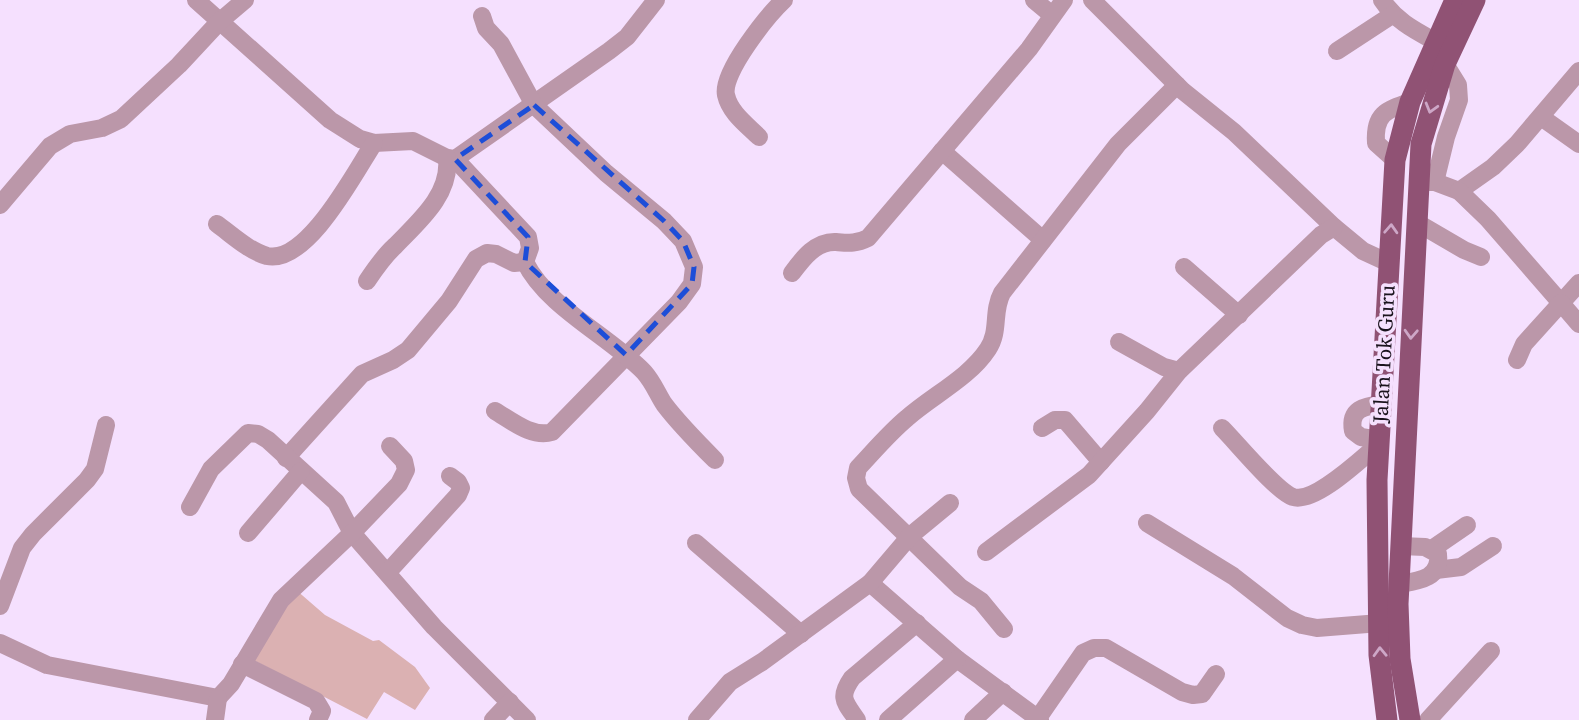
<svg xmlns="http://www.w3.org/2000/svg" width="1579" height="720" viewBox="0 0 1579 720" font-family="'Source Serif 4',serif">
	<style>
		.green { fill: #dbb1b2 }
		.lines { fill: none; stroke-linecap: round; stroke-linejoin: round }
		.minor { stroke: #bb97a9; stroke-width: 18 }
		.major { stroke: #905274; stroke-width: 21 }
		.oneway { stroke: #cda7c7 }
		.marked { fill: none; stroke: #1d4ed8; stroke-width: 5; stroke-dasharray: 14 9; stroke-linejoin: round }
		.labels { text-anchor: middle; stroke-width: 7; stroke-linejoin: round; paint-order: stroke }
		.street-label { font-size: 21px; fill: #1a131d; stroke: #f5e0fe }
	</style>
	<rect width="100%" height="100%" fill="#f5e0fe"/>
	<path class="green" d="M295,589l30,26 48,26 6,-1 36,27 15,21 -15,22 -31,-18 -17,27 -112,-58 -2,-6z"/>
	<g class="lines">
		<g class="minor">
			<path d="M196,0l134,120 30,19 14,4 39,-2 34,17 8,1 154,-108 18,-14 29,-37"/>
			<path d="M1034,0l18,15"/>
			<path d="M1092,0l91,91 51,41 100,95 29,24 26,12"/>
			<path d="M1382,0c14,21 32,30 54,42"/>
			<path d="M482,16l4,12 15,16 33,61 72,68 58,48 19,20 11,26 -2,17 -13,18 -127,130c-20,6 -40,-11 -57,-21"/>
			<path d="M1337,51l55,-36"/>
			<path d="M1541,117l38,27"/>
			<path d="M759,137c-12,-12 -29,-24 -33,-42 -5,-22 42,-80 58,-95"/>
			<path d="M942,151l101,89"/>
			<path d="M455,159l73,78 2,11 -5,14c22,45 84,74 119,110 9,10 13,21 20,32 15,20 34,39 51,56"/>
			<path d="M1395,160l-19,-17c-2,-29 10,-33 34,-41"/>
			<path d="M1418,182h17l24,9 34,-24 24,-23 62,-73"/>
			<path d="M1435,182l11,-45 13,-37 -1,-15 -13,-21"/>
			<path d="M1459,191l29,28 73,84 18,-20"/>
			<path d="M0,205l50,-59 20,-12 32,-6 19,-9 58,-54 40,-43 26,-22"/>
			<path d="M1416,222l48,28 17,7"/>
			<path d="M217,224c14,10 32,27 50,32 40,9 88,-84 107,-113"/>
			<path d="M1184,267l55,48"/>
			<path d="M792,273c11,-15 24,-32 44,-31 13,1 20,2 32,-4l161,-189 35,-49"/>
			<path d="M367,281c8,-12 17,-25 28,-35 23,-24 56,-51 52,-88"/>
			<path d="M1119,342l45,25 15,4"/>
			<path d="M1517,360l7,-16 37,-41 18,21"/>
			<path d="M1042,428l13,-8h10l36,42"/>
			<path d="M1222,428c15,15 54,63 71,69 22,7 69,-39 86,-53"/>
			<path d="M1379,440l-18,-3 -8,-6c-4,-22 11,-25 29,-27"/>
			<path d="M286,458l76,-84 31,-14 15,-10 41,-49 27,-42 11,-6 9,1 18,9 11,-1"/>
			<path d="M190,507l21,-38 37,-36 10,1 10,6 68,62 16,31 82,94 93,93"/>
			<path d="M1147,523l86,53 54,42 15,7 15,3 63,-5"/>
			<path d="M248,533l53,-62"/>
			<path d="M696,543l105,91"/>
			<path d="M1432,549l35,-24"/>
			<path d="M986,552l103,-77 58,-64 32,-40 142,-136 13,-8"/>
			<path d="M1436,570l25,-3 32,-21"/>
			<path d="M388,572l70,-77 3,-7 -3,-6 -8,-6"/>
			<path d="M870,583l87,76 83,61"/>
			<path d="M1399,584c19,-3 42,-5 39,-30l-13,-7 -24,-1"/>
			<path d="M0,606l22,-58 11,-14 54,-54 8,-11 11,-44"/>
			<path d="M1004,629l-23,-28 -21,-14 -101,-98 -3,-11 2,-10c16,-17 31,-35 49,-50 26,-23 62,-40 81,-69 12,-18 4,-37 14,-56l116,-149 59,-59"/>
			<path d="M0,643l47,22 171,33 13,-14 50,-84 71,-67 47,-49 7,-14 -2,-9 -14,-15"/>
			<path d="M242,664l74,37 6,10 -4,9"/>
			<path d="M1038,718l45,-65 11,-5h12l76,44 11,3 9,-1 14,-20"/>
			<path d="M215,720l3,-22"/>
			<path d="M493,720l17,-18"/>
			<path d="M697,720l33,-38 32,-20 108,-79 40,-47 40,-33"/>
			<path d="M857,720c-12,-18 -19,-22 -5,-42l65,-55"/>
			<path d="M888,720l69,-61"/>
			<path d="M973,720l30,-28"/>
			<path d="M1428,720l63,-69"/>
		</g>
		<g class="major">
			<path d="M1387,720l-8,-65 -2,-175 18,-320 15,-58 45,-102"/>
			<path d="M1410,720l-10,-61 -2,-55 23,-460 24,-80 30,-64"/>
		</g>
	</g>
	<defs><path id="oneway-chevron" d="M-2-3.5L2.5 0L-2 3.5" fill="none" stroke-width="1.6" stroke-linecap="round" stroke-linejoin="round" transform="scale(1.75)"/></defs>
	<g class="oneway">
		<use href="#oneway-chevron" transform="translate(1431 108) rotate(106)"/>
		<use href="#oneway-chevron" transform="translate(1391 229) rotate(-87)"/>
		<use href="#oneway-chevron" transform="translate(1411 334) rotate(93)"/>
		<use href="#oneway-chevron" transform="translate(1380 652) rotate(-92)"/>
	</g>
	<path class="marked" d="M534,105l130,116 19,20 11,26 -2,17 -66,71 -101,-93 3,-25 -73,-78z"/>
	<g class="labels">
		<g class="street-label">
			<text transform="translate(1384 354) rotate(-87)" y="7">Jalan Tok Guru</text>
		</g>
	</g>
</svg>
